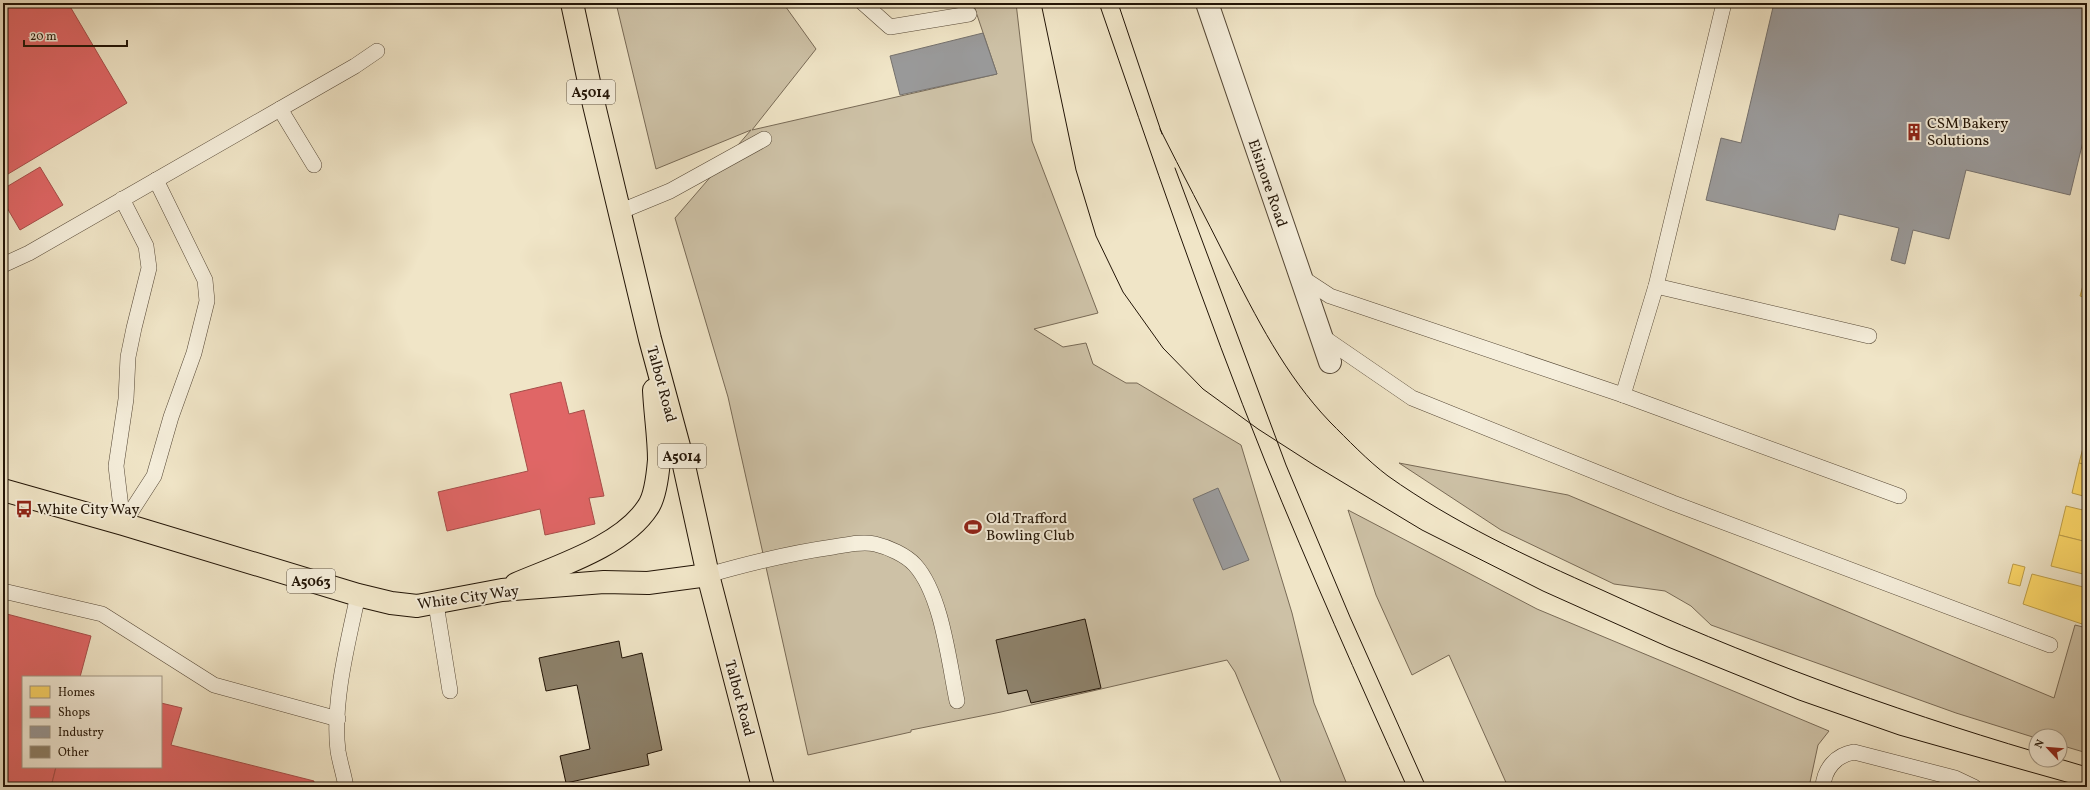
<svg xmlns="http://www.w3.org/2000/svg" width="2090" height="790" viewBox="0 0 2090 790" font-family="Vollkorn,serif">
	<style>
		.green { fill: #cdc1a6; stroke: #786a56 }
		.homes { fill: #ffd966; stroke: #bd9e49 }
		.shops { fill: #e06666; stroke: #a74d49 }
		.industry { fill: #999; stroke: #75716d }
		.building { fill: #8d816a; stroke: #221406 }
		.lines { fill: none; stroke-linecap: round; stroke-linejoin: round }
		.service-casing { stroke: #564836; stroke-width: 16 }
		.minor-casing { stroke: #564836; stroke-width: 24 }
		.primary-casing { stroke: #221406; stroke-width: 24 }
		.service { stroke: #f5eedb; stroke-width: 15 }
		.minor { stroke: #f5eedb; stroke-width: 22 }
		.primary { stroke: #f0e5c7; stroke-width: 22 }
		.tram { stroke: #221406; stroke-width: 1 }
		.labels { text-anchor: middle; stroke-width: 4; stroke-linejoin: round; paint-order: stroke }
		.shield { fill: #f5eedb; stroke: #615546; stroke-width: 1 }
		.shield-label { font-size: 14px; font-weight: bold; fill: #221406 }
		.poi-label { font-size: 15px; fill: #221406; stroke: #f5eedb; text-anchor: start }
		.street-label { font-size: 15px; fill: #221406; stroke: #f5eedb }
	</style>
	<rect width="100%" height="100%" fill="#f0e5c7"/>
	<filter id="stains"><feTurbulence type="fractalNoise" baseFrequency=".005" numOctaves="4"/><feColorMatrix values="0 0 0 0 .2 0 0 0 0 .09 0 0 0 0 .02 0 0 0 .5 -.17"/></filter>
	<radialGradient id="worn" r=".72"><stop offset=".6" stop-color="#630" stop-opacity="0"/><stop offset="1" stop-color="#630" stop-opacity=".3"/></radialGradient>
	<g class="green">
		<path d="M616,3h167l33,46 -64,81 245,-56 -24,-71h43l16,138 66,172 -64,16 29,18 23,-4 7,21 33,19h11l104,62 51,168 22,90 34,84h-65l-48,-115 -8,-12 -226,52 -90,18v2l-103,23 -80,-358 -53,-179 76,-88 -95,39z"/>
		<path d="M1399,463l169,32 486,203 21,-73 12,3v125l-27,-8v-9h-24v2l-80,-25 -245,-88 -20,-19 -26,-15 -51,-7 -113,-54z"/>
		<path d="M1348,510l189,99 292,122 -11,14 -9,42h-301l-59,-132 -37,20 -36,-80z"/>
	</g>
	<g class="homes">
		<path d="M2086,275h1v23l-7,-2z"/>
		<path d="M2087,433v32l-8,-2z"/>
		<path d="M2079,463l8,2v32l-15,-4z"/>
		<path d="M2066,506l21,5v31l-28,-7z"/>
		<path d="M2059,535l28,7v33l-36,-9z"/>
		<path d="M2013,564l12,3 -5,19 -12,-3z"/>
		<path d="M2032,574l55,14v18l-5,18 -59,-20z"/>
	</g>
	<g class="shops">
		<path d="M3,3h65l59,100 -124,74z"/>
		<path d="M40,167l23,38 -43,25 -17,-29v-12z"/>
		<path d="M561,382l8,32 15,-4 20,86 -15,2 6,26 -50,11 -5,-26 -93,22 -9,-39 90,-21 -18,-77z"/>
		<path d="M3,613l88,23 -11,41h-57v90h33l-5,20h-48z"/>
		<path d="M161,703l21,5 -11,37 143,36 -1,6h-262l5,-20h105z"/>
	</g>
	<g class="industry">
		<path d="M1774,3h313v122l-17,70 -104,-25 -17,69 -36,-9 -8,34 -14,-4 8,-32 -60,-14 -4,16 -129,-30 15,-62 20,5z"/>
		<path d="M983,33l14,41 -97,21 -10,-39z"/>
		<path d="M1218,488l31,72 -26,10 -30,-71z"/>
	</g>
	<g class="building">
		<path d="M1085,619l16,69 -70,15 -4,-13 -19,4 -12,-54z"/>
		<path d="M619,641l3,17 20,-5 20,97 -15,4 2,11 -83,18 -6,-27 30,-7 -13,-64 -31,6 -7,-33z"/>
	</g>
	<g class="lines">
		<g class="service-casing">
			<g id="service">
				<path d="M863,3l27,24 79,-13"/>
				<path d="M280,109l34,56"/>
				<path d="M122,199l24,47 3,22 -15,60 -6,29 -2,42 -10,67 7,58"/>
				<path d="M619,212l51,-21 94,-52"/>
				<path d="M3,265l26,-12 251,-144 75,-43 22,-15"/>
				<path d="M1301,277l29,19 293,99 276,101"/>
				<path d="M1656,286l213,50"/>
				<path d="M1323,337l89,61 261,105 377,142"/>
				<path d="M1623,395l33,-109 68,-283"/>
				<path d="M123,524l31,-48 17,-59 23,-64 13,-52 -2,-21 -49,-100"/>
				<path d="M708,575c42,-12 82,-22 125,-28 13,-2 28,-6 42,-3 13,3 31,11 40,21 27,30 34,98 42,136"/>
				<path d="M3,591l99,23 112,71 124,34"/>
				<path d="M436,604l14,87"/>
				<path d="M346,787c-2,-12 -6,-24 -8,-36 -6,-48 10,-109 20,-156"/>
				<path d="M1823,787c1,-18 13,-32 31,-35l101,26 19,9"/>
			</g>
		</g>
		<g class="minor-casing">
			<path id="minor" d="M1207,3l123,359"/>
		</g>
		<g class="primary-casing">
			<g id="primary">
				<path d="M572,3l22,102 56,234 33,122 25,114 55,212"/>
				<path d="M3,490l120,34 235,71 33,8 26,3 85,-16 102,-8 44,1 60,-8"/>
				<path d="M516,584c42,-18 107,-38 132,-77 7,-10 10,-35 11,-47 0,-23 -4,-47 -5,-70"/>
			</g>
		</g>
		<use href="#service" class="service"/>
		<use href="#minor" class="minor"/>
		<use href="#primary" class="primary"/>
		<g class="tram">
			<path d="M1041,3l35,167 20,66 27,56 40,56 40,41 55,40 56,36 108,65 121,61 125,56 131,53 100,35 185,52"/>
			<path d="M1099,3c53,153 105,307 166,458 45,110 93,218 142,326"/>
			<path d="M1118,3l44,131"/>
			<path d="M1160,129c22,44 45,87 67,131 29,57 58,115 103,162 17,17 38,39 58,54 66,47 140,81 214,114 141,65 285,118 434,162"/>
			<path d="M1175,168l111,297 64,152 76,170"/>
			<path d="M2060,759l27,8"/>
		</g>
	</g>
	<defs>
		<g id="building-bare" transform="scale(1.38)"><path d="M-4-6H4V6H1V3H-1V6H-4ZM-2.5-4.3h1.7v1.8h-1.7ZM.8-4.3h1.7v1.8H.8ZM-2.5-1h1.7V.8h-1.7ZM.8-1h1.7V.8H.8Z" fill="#8f2418" stroke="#f5eedb" stroke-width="2.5" paint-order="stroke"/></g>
		<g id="bus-bare" transform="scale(1.38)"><path d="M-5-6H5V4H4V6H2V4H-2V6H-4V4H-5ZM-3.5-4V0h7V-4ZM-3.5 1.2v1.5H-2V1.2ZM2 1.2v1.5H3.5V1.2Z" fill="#8f2418" stroke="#f5eedb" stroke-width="2.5" paint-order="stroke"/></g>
		<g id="stadium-bare" transform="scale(1.38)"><path d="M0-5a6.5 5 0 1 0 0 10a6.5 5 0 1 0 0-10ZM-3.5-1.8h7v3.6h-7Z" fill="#8f2418" stroke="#f5eedb" stroke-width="2.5" paint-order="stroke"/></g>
	</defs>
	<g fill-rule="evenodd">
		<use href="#building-bare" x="1914" y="132"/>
		<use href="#bus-bare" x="24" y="509"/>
		<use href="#stadium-bare" x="973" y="527"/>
	</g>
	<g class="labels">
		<g class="shield">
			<rect x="567" y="80" width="48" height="24" rx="3"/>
			<rect x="658" y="444" width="48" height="24" rx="3"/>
			<rect x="287" y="569" width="48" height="24" rx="3"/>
		</g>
		<g class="shield-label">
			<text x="591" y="97">A5014</text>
			<text x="682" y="461">A5014</text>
			<text x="311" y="586">A5063</text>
		</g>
		<g class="poi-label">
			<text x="1927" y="128">CSM Bakery<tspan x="1927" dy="17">Solutions</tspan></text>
			<text x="37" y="514">White City Way</text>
			<text x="986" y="523">Old Trafford<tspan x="986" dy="17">Bowling Club</tspan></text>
		</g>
		<g class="street-label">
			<text transform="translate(1268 183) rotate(71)" y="5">Elsinore Road</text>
			<text transform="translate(662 384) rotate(75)" y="5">Talbot Road</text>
			<text transform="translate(468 597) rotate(-8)" y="5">White City Way</text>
			<text transform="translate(740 698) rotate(75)" y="5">Talbot Road</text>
		</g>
	</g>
	<rect width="2090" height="790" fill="none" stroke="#f0e5c7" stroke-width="16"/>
	<rect x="4" y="4" width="2082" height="782" fill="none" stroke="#221406" stroke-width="2"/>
	<rect x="8" y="8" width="2074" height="774" fill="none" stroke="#221406"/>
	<rect x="22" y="676" width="140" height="92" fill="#f5eedb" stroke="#a19786"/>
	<rect x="30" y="686" width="20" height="12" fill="#ffd966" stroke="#a19786"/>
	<text x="58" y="696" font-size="12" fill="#221406">Homes</text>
	<rect x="30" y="706" width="20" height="12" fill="#e06666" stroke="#a19786"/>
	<text x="58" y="716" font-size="12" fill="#221406">Shops</text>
	<rect x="30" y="726" width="20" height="12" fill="#999999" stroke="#a19786"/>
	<text x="58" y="736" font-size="12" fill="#221406">Industry</text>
	<rect x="30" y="746" width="20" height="12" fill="#8d816a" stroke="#a19786"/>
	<text x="58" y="756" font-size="12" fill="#221406">Other</text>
	<g transform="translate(2048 748) rotate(296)"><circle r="19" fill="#f5eedb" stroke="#a19786"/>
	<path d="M0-3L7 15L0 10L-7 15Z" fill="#8f2418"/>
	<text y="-6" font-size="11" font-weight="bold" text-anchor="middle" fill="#221406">N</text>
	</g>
	<path d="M24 40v6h103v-6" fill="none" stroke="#221406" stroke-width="2"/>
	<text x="30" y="40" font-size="12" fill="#221406" stroke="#f5eedb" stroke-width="3" paint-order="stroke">20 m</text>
	<rect width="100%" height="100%" filter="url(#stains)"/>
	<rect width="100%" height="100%" fill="url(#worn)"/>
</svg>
